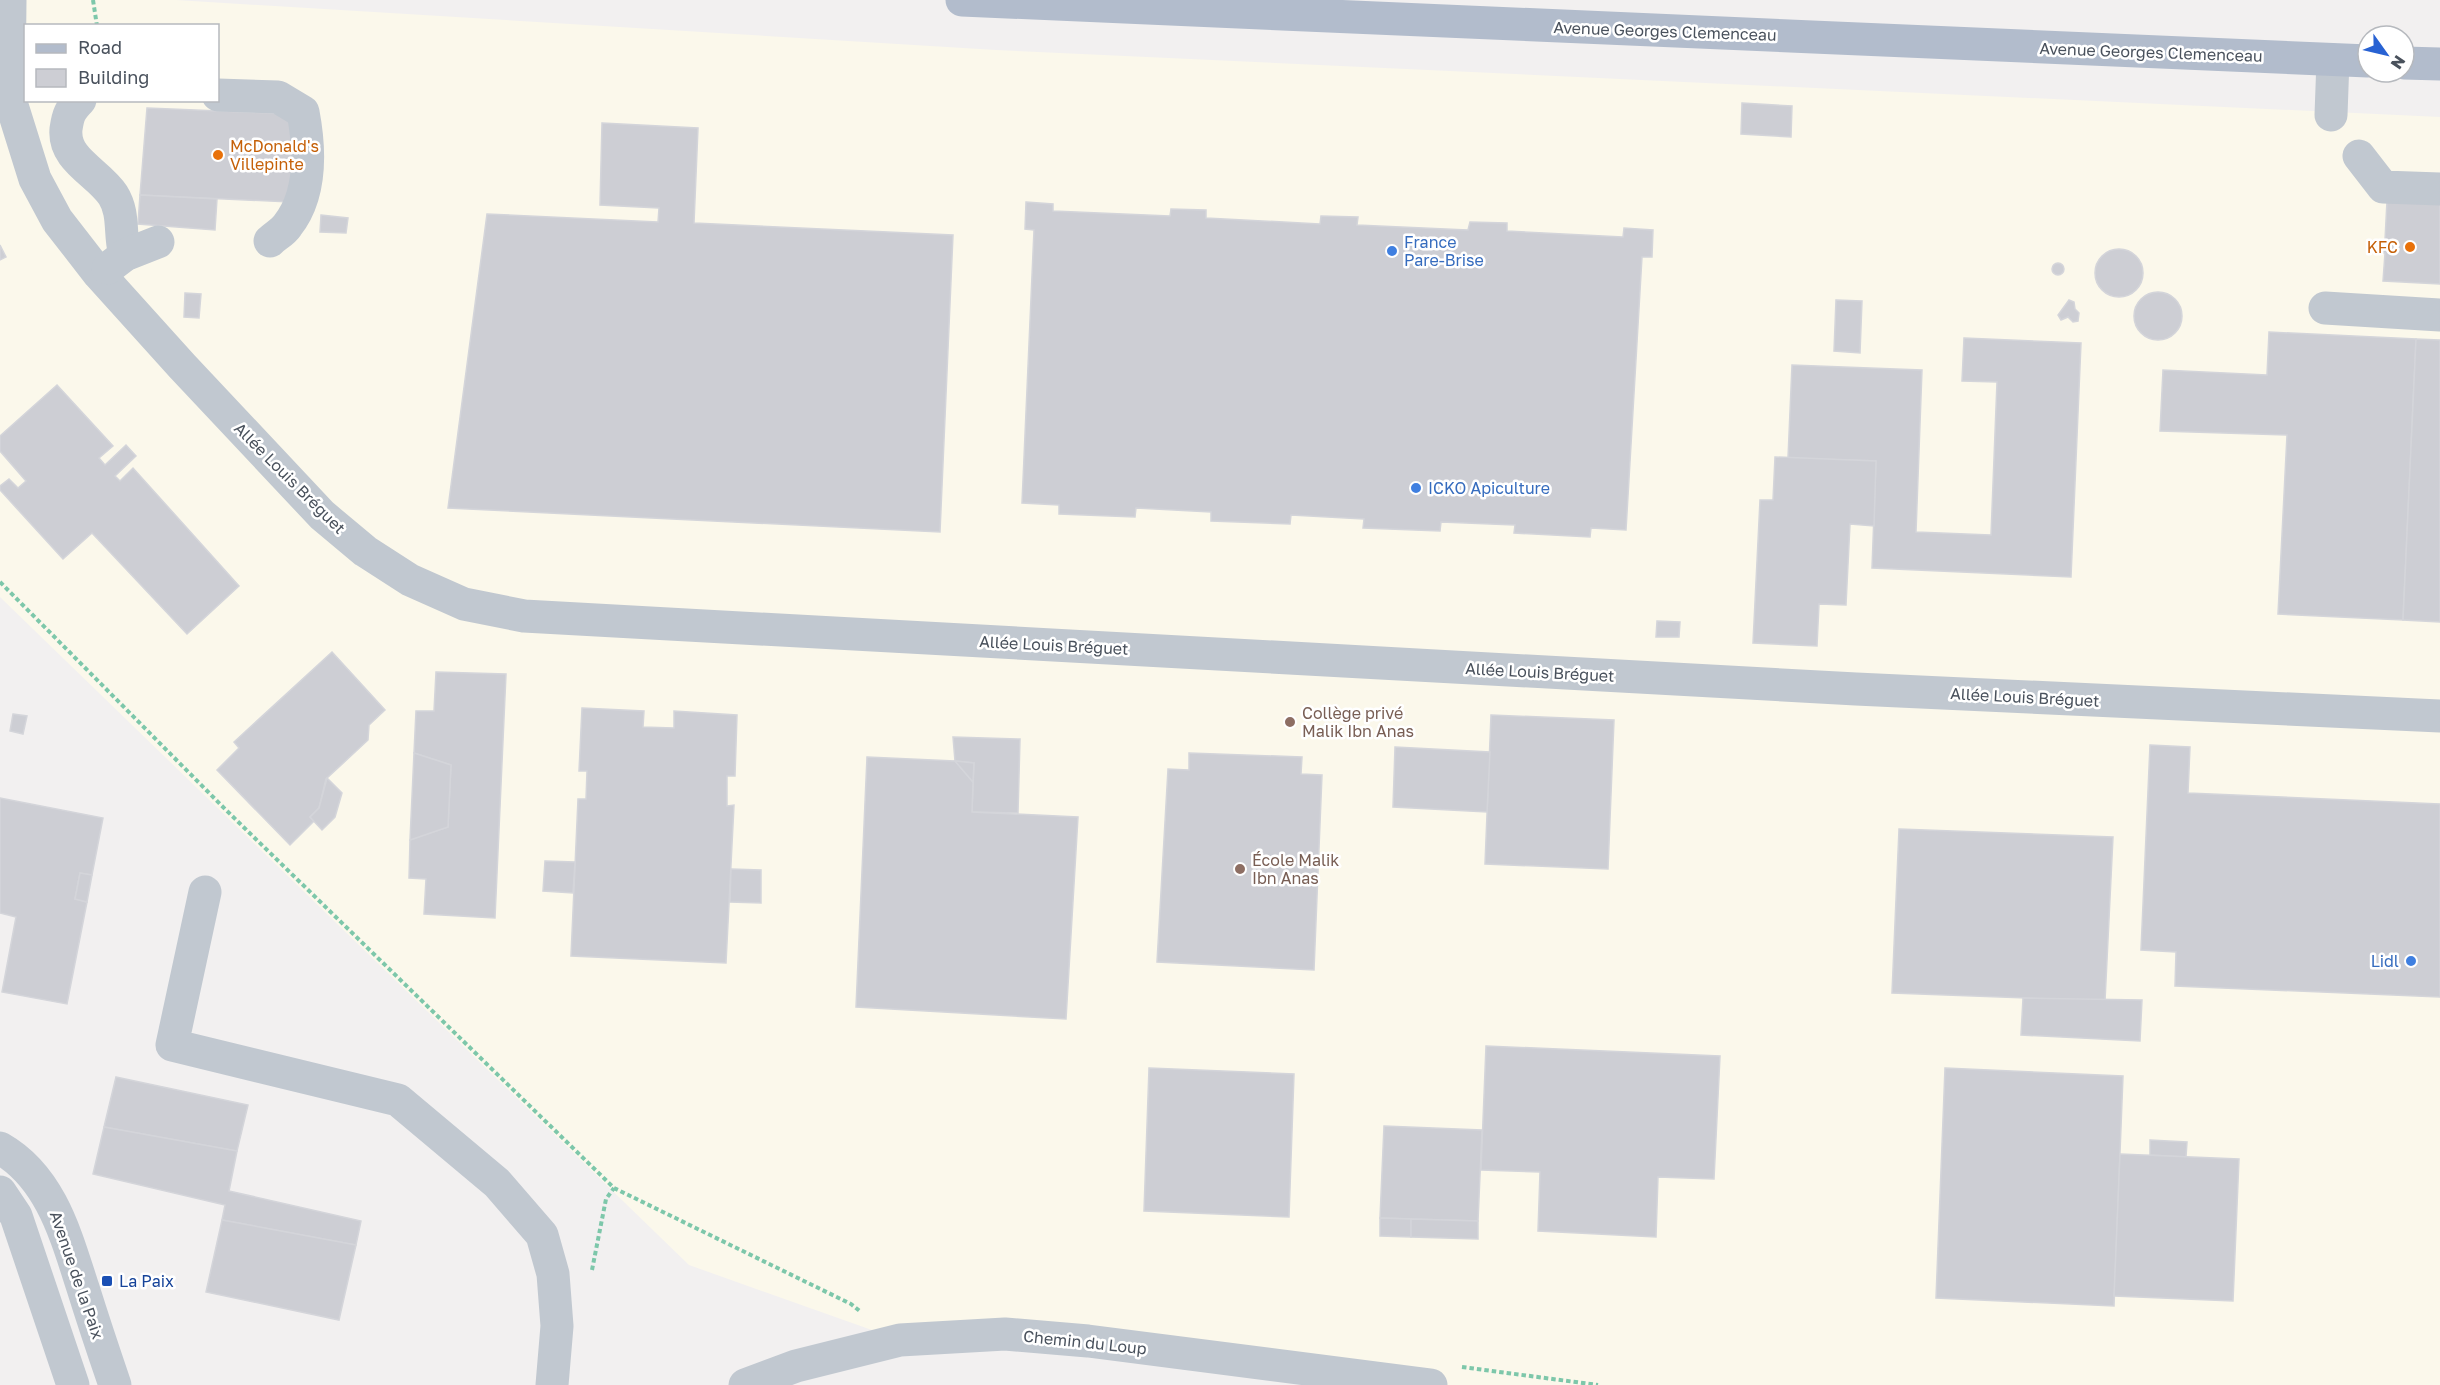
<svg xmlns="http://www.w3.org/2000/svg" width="2440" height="1385" viewBox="0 0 2440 1385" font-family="'Golos Text',sans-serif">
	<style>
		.commercial { fill: #fbf8eb; fill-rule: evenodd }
		.building { fill: #cdced4; stroke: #d4d5da; stroke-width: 1.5 }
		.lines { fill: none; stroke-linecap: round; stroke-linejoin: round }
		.path { stroke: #7dc7aa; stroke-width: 4; stroke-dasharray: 4.5 3; stroke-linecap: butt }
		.minor { stroke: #c1c8d0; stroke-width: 33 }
		.major { stroke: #b2bccc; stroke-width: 33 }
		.food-dot { fill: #e8710a; stroke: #fff; stroke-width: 2 }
		.shop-dot { fill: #3f7fe0; stroke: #fff; stroke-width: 2 }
		.education-dot { fill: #8d6e63; stroke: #fff; stroke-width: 2 }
		.transit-dot { fill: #1a4fb4; stroke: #fff; stroke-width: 2 }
		.labels { text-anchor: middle; stroke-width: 5; stroke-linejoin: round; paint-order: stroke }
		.street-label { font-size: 16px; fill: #49515c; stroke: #fff }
		.food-label { font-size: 16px; fill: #c56008; stroke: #fff; text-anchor: start }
		.shop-label { font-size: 16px; fill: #366cbe; stroke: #fff; text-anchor: start }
		.education-label { font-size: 16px; fill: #785e54; stroke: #fff; text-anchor: start }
		.transit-label { font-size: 16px; fill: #164399; stroke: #fff; text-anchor: start }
	</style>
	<rect width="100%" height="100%" fill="#f2f0f0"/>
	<path class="commercial" d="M0,0h176l820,50 1444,67v1268h-1012l-528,-45 -211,-75 -689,-668zM26,26h192v74h-192z"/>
	<g class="building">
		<path d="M1742,103l50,3 -1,31 -50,-3z"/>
		<path d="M147,108l148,6 -5,88 -150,-7z"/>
		<path d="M602,123l96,5 -4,95 259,12 -13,297 -492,-24 39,-294 171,8 1,-14 -59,-3z"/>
		<path d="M140,195l77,4 -2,31 -77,-6z"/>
		<path d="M2387,201l53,2v81l-57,-3 2,-28h-5l1,-13h4z"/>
		<path d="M1026,202l27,2v7l117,5 1,-7 35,1v8l114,6 1,-8 37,1 -1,8 111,5 2,-8 37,1v8l116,6 1,-9 29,2 -1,27h-10l-16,273 -35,-2 -1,9 -76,-4 1,-8 -74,-3 -1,9 -77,-3 1,-9 -73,-4 -1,9 -79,-3v-9l-75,-4 -1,9 -76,-3v-9l-37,-2 12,-273 -9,-1z"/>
		<path d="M321,215l27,3 -2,15 -26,-1z"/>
		<path d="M0,245l6,12 -6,3z"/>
		<circle cx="2119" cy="273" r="24"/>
		<circle cx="2058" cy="269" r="6"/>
		<circle cx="2158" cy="316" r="24"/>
		<path d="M185,293l16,1 -2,24 -15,-1z"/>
		<path d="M1836,300l26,1 -2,52 -26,-2z"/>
		<path d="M2069,300l5,2 1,7 4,4 -1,8 -5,1 -5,-5 -7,3 -3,-5z"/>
		<path d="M2269,332l147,7 -13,281 -125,-6 9,-179 -127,-4 3,-61 104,5z"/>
		<path d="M1964,338l117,5 -10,234 -199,-9 4,-107 -88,-3 4,-93 130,5 -6,162 75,3 6,-153 -35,-1z"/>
		<path d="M2416,339l24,1v282l-37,-2z"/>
		<path d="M57,385l56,61 -14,12 6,7 21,-20 10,11 -21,20 5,5 13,-13 106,118 -52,48 -95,-101 -29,26 -63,-69v-4l9,-7 9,9 8,-7 -26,-30v-15z"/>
		<path d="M1775,457l101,4 -2,65 -24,-2 -4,81 -27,-1 -2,42 -64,-3 7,-143h13z"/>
		<path d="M1657,621l23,1 -1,15h-23z"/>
		<path d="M332,652l53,58 -16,15 -1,15 -42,39 -7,29 -9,9 4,4 -24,24 -73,-75 22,-22 -5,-6z"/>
		<path d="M436,672l70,2 -11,244 -71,-4 2,-35 -17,-1 1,-38 38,-13 3,-62 -37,-12 2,-42h18z"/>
		<path d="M582,708l62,3 -1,16 31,1v-17l63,4 -2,61h-8v30l7,-1 -8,158 -155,-7 7,-157h8l1,-28h-8z"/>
		<path d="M13,714l14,2 -4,18 -13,-3z"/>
		<path d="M1491,715l123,5 -6,149 -123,-5z"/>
		<path d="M953,737l67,2 -2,74 -46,-1 2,-49 -19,-2z"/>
		<path d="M2150,745l40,2 -2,46 252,11v193l-265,-11 1,-34 -35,-2z"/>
		<path d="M1395,747l95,5 -3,60 -94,-5z"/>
		<path d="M414,753l37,12 -3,62 -38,13z"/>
		<path d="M1189,753l113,4 -1,17 21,1 -8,195 -157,-8 11,-193 21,1z"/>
		<path d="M867,757l88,4 18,21 -1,30 106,5 -12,202 -210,-12z"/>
		<path d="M955,761l19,2 -1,19z"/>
		<path d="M327,778l15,15 -7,24 -13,13 -12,-13 9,-9z"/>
		<path d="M0,798l103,20 -11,57 -12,-2 -5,26 12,3 -20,102 -65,-12 14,-75 -16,-4z"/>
		<path d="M1899,829l214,8 -8,164 -213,-8z"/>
		<path d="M545,861l30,1 -2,31 -30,-2z"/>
		<path d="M731,869l30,1v33l-31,-1z"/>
		<path d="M80,873l12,2 -5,27 -12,-3z"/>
		<path d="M2023,998l119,2 -2,41 -119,-6z"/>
		<path d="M1486,1046l234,10 -6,123 -56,-2 -2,60 -118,-6 2,-59 -59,-2z"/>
		<path d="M1149,1068l145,6 -5,143 -145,-6z"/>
		<path d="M1945,1068l178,8 -9,230 -178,-8z"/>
		<path d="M116,1077l132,28 -11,46 -133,-24z"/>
		<path d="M1384,1126l98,4 -4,91 -98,-3z"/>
		<path d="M104,1127l133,24 -8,40 132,30 -5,24 -134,-25 3,-15 -132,-31z"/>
		<path d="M2150,1140l37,2 -1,15 -36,-2z"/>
		<path d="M2120,1154l119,5 -6,142 -119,-5z"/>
		<path d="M1380,1218l31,1v18l-31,-1z"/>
		<path d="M1411,1219l67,2v18l-67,-2z"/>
		<path d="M222,1220l134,25 -17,75 -133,-28z"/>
	</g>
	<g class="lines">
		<g class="path">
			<path d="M93,0l4,26"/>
			<path d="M0,582l226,228 388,378 237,116 10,8"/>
			<path d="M592,1270l14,-71 8,-11"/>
			<path d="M1462,1367l136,18"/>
		</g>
		<g class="minor">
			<path d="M10,0l-1,96 26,83 22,41 42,54 83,92 140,149 43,36 45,29 54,24 60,12 1332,73 584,27"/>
			<path d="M218,95l60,2 25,15c7,37 9,83 -16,114 -4,6 -12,10 -17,15"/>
			<path d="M80,100c-10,10 -12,15 -14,29 -3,31 32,43 47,66 12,19 6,40 12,60"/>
			<path d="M2331,115l2,-55"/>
			<path d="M2359,156l24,31 57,2"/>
			<path d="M108,268l17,-13 33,-13"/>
			<path d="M2325,308l115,7"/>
			<path d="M205,892l-33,153 226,55 99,83 45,52 11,39 4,52 -5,59"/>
			<path d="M0,1148c51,29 66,88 83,140 10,32 21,65 32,97"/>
			<path d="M0,1192l16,24 57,169"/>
			<path d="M745,1385l51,-19 104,-26 105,-6 83,7 343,44"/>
		</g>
		<g class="major">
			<path d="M962,0l1406,61"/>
			<path d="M2404,63l36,1"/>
		</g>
	</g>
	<g class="food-dot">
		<circle cx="218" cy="155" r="6"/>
		<circle cx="2410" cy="247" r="6"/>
	</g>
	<g class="shop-dot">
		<circle cx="1392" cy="251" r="6"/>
		<circle cx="1416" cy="488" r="6"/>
		<circle cx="2411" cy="961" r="6"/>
	</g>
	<g class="education-dot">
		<circle cx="1290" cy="722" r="6"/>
		<circle cx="1240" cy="869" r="6"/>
	</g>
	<rect class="transit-dot" x="101" y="1275" width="12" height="12" rx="3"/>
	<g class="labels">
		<g class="street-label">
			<text transform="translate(1665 31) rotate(2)" y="6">Avenue Georges Clemenceau</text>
			<text transform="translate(2151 52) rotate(2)" y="6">Avenue Georges Clemenceau</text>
			<text transform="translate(290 478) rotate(45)" y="6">Allée Louis Bréguet</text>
			<text transform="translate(1054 645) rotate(3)" y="6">Allée Louis Bréguet</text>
			<text transform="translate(1540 672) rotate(3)" y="6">Allée Louis Bréguet</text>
			<text transform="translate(2025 697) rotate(3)" y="6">Allée Louis Bréguet</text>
			<text transform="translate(77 1275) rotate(71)" y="6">Avenue de la Paix</text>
			<text transform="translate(1085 1342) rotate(6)" y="6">Chemin du Loup</text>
		</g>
		<g class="food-label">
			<text x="230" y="152">McDonald's<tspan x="230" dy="18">Villepinte</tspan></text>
			<text x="2398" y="253" text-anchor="end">KFC</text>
		</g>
		<g class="shop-label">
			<text x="1404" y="248">France<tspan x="1404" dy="18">Pare-Brise</tspan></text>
			<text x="1428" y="494">ICKO Apiculture</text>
			<text x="2399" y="967" text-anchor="end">Lidl</text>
		</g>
		<g class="education-label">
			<text x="1302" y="719">Collège privé<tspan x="1302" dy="18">Malik Ibn Anas</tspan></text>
			<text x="1252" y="866">École Malik<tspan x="1252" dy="18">Ibn Anas</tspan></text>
		</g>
		<g class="transit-label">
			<text x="119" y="1287">La Paix</text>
		</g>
	</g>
	<rect x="24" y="24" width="195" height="78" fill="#ffffff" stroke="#b6b9be" stroke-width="1.5"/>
	<rect x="36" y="44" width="30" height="9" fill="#b2bccc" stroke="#b6b9be" stroke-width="1.5"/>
	<text x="78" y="54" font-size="18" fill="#49515c">Road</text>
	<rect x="36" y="69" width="30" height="18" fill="#cdced4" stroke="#b6b9be" stroke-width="1.5"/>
	<text x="78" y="84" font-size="18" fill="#49515c">Building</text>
	<g transform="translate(2386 54) rotate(124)"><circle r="28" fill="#ffffff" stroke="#b6b9be" stroke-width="1.5"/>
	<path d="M0-4.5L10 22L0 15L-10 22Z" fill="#2862d3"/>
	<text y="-9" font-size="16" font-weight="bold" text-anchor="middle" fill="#49515c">N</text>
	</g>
</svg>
